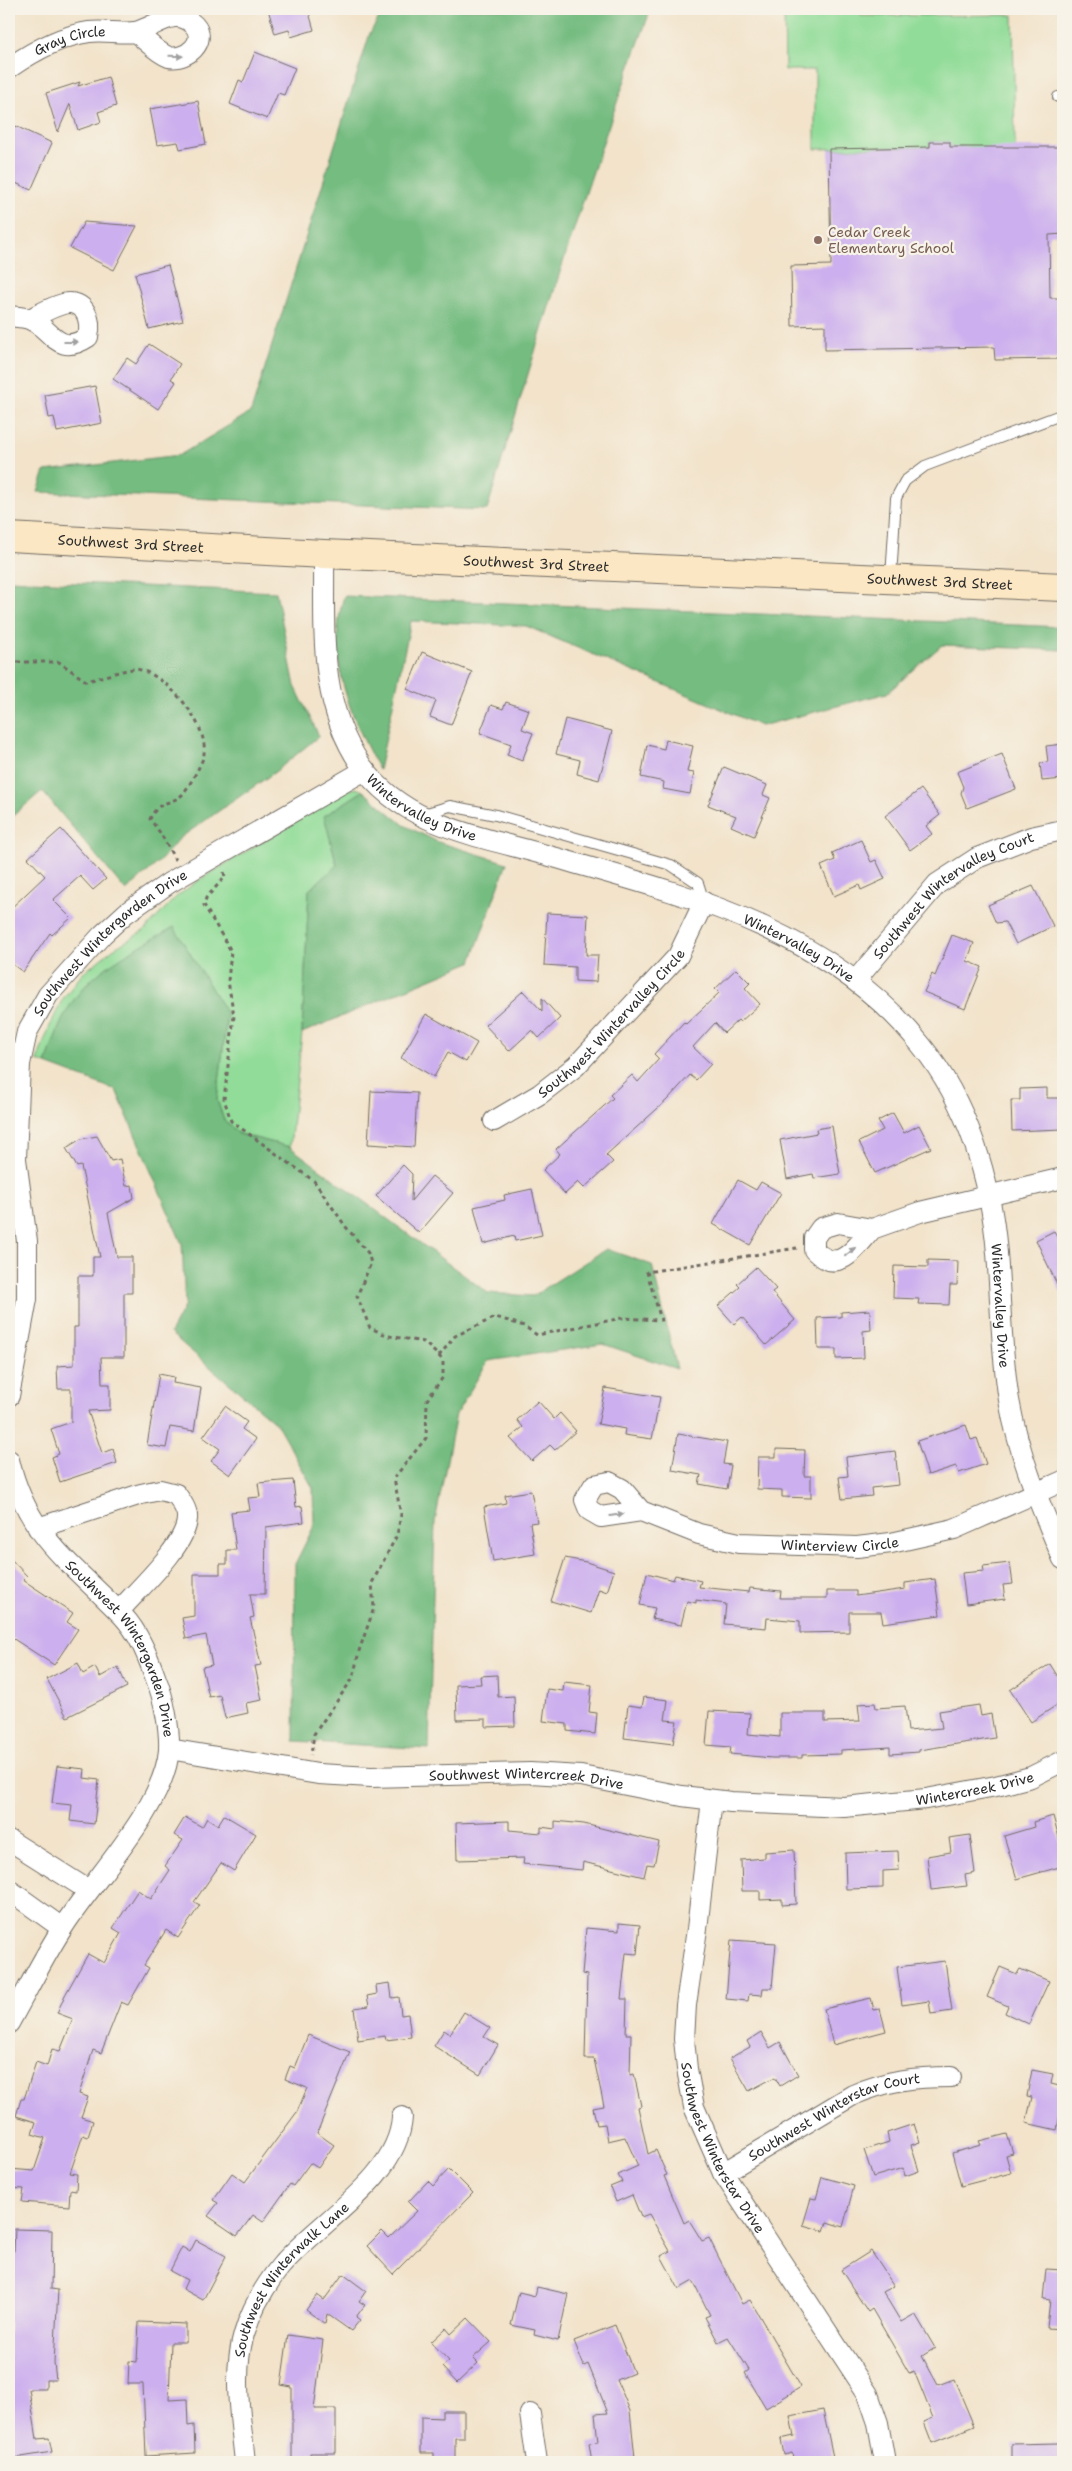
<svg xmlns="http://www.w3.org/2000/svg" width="1072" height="2471" viewBox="0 0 1072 2471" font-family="'Shantell Sans',sans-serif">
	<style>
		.green { fill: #91dc98; stroke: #5e8462 }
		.forest { fill: #74bc80; stroke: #507456 }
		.building { fill: #ccafee }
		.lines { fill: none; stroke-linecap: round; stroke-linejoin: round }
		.lane-casing { stroke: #716b63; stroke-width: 12 }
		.street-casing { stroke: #716b63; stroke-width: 22 }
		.secondary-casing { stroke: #716b63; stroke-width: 30 }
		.path { stroke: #716b63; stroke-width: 3; stroke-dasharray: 4 4; stroke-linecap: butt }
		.lane { stroke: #fff; stroke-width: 10 }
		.street { stroke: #fff; stroke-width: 20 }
		.secondary { stroke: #fbe7c3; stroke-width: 28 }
		.oneway { fill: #a0a0a0 }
		.education-dot { fill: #8d6e63; stroke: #f7f3e8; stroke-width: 2 }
		.labels { text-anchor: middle; stroke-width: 4.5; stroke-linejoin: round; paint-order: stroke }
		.street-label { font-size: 14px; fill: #2b2b2b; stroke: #f7f3e8 }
		.education-label { font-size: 14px; fill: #785e54; stroke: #f7f3e8; text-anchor: start }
	</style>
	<rect width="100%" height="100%" fill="#f7f3e8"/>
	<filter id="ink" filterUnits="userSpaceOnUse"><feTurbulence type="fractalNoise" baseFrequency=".02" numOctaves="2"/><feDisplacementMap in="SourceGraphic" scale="10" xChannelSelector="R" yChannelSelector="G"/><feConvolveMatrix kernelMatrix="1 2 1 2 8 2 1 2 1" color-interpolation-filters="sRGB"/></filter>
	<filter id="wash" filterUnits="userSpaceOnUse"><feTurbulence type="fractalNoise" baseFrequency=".0096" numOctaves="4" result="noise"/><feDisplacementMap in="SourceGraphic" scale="20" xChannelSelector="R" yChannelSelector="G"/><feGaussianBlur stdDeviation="1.12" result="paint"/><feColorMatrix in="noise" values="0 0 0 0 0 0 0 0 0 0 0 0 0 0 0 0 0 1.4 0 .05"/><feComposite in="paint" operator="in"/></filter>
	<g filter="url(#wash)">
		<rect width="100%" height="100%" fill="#f2e3ca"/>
		<g class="green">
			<path d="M784,9h76l1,7 152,-1 2,133 -65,-1 -1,-5h-19v5l-115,2v-79h-30z"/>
			<path d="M356,788l7,3 -38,25 12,50 -28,24 -7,143 -12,114 -51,-13 -15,-14 -7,-20 10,-86 -137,-34c-23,28 -32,50 -44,84l-9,-3 12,-33 13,-28 20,-26 31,-25 32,-19 30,-32 21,-16 149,-91z"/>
		</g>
		<g class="forest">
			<path d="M384,9h267c-62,164 -114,333 -164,501l-449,-18 7,-21 135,-16 71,-43 119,-379z"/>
			<path d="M9,580l267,12 19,94 24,50 -44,36 -95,66 -20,23 -34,30 -84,-100 -33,28z"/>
			<path d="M344,596l719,31v23l-121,-5 -55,48 -126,33 -235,-100 -115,-5 -32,149c-29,-55 -54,-112 -35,-174z"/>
			<path d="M363,791l41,34 34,17 69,21 -36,99 -169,71 7,-143 28,-25 -13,-49z"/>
			<path d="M174,927l53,87 -10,86 7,20 15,14 51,13 198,146 45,3 73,-47 46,16 25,104 -74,-25 -115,17 -32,53 -21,108 -6,227 -135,-8 1,-177 19,-38 -1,-38 -36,-64 -107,-91 15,-28 -3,-61 -66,-154 -70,-26c7,-21 14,-44 27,-63 23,-34 66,-54 101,-74z"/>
		</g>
		<g id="blocks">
			<g class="building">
				<path d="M268,9h40l6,21 -23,7 -2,-7 -14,4z"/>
				<path d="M255,52l40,16 -11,27 -6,-2 -11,26 -37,-15 9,-24 4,2z"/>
				<path d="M108,77l8,29 -18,6 3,10 -23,8 -8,-26 -12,28 -12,-39 34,-11 -2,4z"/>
				<path d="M198,101l8,43 -26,5 -2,-7 -21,3 -7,-36z"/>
				<path d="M9,123l43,20 -21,47 -22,-10z"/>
				<path d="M930,142h20v5h113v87l-14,1 1,63h12l1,61 -68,1 -1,-13 -169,3v-25l-33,1 -1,-60 40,-1 -2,-116 101,-2z"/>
				<path d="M84,222l53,4 -23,44 -44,-22z"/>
				<path d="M168,265l15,56 -34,8 -14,-55z"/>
				<path d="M149,344l31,20 -9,15 5,3 -18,27 -45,-30 14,-21 9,6z"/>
				<path d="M95,386l7,37 -45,9 -3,-15 -5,1 -4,-23z"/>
				<path d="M422,652l50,20 -21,53 -21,-8 6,-16 -29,-12z"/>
				<path d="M506,702l23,8 -7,19 11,4 -11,28 -15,-6 4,-11 -31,-11 11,-28 12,4z"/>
				<path d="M565,719l47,12 -13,49 -22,-6 3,-14 -24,-6z"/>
				<path d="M666,740l27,6 -6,26 7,1 -4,21 -27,-5 1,-7 -23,-5 6,-32 17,4z"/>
				<path d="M1063,744v35l-21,2 -2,-18 8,-1 -2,-16z"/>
				<path d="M1002,754l14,35 -49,19 -6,-15 2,-6 -6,-15z"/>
				<path d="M724,767l43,18 -4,10 7,3 -16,38 -23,-10 5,-10 -28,-11z"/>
				<path d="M921,789l19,26 -14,11 6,8 -22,16 -25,-34z"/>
				<path d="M61,829l45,50 -13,11 -13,-14 -27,24 18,18 -19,17 -2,-2 -27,39 -14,-10v-52l36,-34 -17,-18z"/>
				<path d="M861,840l10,22 5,-2 9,19 -24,11 -2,-5 -25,11 -13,-30 14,-6 -3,-7z"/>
				<path d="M1033,886l20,40 -37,18 -11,-22 -9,1 -8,-18z"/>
				<path d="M547,913l41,2 -2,40h12l-2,27 -21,-1v-14l-31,-2z"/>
				<path d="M952,935l22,8 -7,18 15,6 -17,42 -41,-17 8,-18 3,2z"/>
				<path d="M736,969l14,14 -5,5 15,16 -20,18 -2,-2 -14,13 -9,-10 -22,24 18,17 -15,16 -6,-5 -23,25 -61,55 7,7 -29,26 -6,-6 -13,12 -22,-24 17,-16 -4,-5 57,-51 -3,-3 22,-20 6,7 21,-23 -5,-5 30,-32 2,2 33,-31 -4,-4z"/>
				<path d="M523,991l19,20v-13l18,20 -21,20 -7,-8 -23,21 -24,-26z"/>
				<path d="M426,1014l51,29 -11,19 -18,-10 -14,25 -33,-19z"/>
				<path d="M1047,1088v10h15l1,31 -51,2 -1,-31h9v-11z"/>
				<path d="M371,1091l46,2 -3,54 -46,-3z"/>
				<path d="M893,1113l11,20 15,-8 12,23 -56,25 -16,-31 24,-12 -5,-9z"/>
				<path d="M832,1126l8,48 -26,4 -1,-4 -26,5 -7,-39 37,-7 -1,-4z"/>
				<path d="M97,1136l14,25 9,-2 6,27 6,-1 2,13 -26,15 9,44h15v36h-8v64h-23l1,27h8v26l-22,1 14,42 11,-4 4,14 -57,19 -8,-25 7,-3 -8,-25 20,-7v-33h-13l-1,-23 17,-1v-38h4v-51h15v-19h7l-19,-91 -4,1 -11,-19 15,-9z"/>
				<path d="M403,1165l9,9 -1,27 21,-25 21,17 -34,40 -43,-37z"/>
				<path d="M738,1180l18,10 5,-8 20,11 -31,52 -37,-21z"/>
				<path d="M532,1189l10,46 -27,6 -1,-5 -31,8 -9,-37 31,-7 -1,-5z"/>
				<path d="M1054,1231l3,6 6,-4v64l-27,-57z"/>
				<path d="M928,1260l30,1 -1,24h-7l-1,20 -31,-1 1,-5 -26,-1 1,-32 34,1z"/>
				<path d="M756,1267l20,22 -4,3 23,28 -29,25 -24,-28 -8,7 -16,-18 22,-19 -3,-3z"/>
				<path d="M870,1310l1,20 -8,1 1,27 -28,1v-10h-18l-1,-31 24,-1v-5z"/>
				<path d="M159,1374l15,3 -1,6 28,5 -7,43 -24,-4 -4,21 -19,-3z"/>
				<path d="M605,1388l55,9 -8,42 -28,-4 1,-6 -27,-5z"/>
				<path d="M538,1401l16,18 6,-6 16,18 -21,19 -5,-5 -18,16 -22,-23 13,-11 -6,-7z"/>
				<path d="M225,1406l22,16 -5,7 14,10 -26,36 -19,-14 9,-12 -17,-12z"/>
				<path d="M966,1425l5,15 6,-2 9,26 -27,9 -3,-7 -28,9 -11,-34z"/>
				<path d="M678,1434l49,8 -4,22 8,1 -4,24 -28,-5 2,-9 -29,-5z"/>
				<path d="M776,1449l29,1 -1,26h7v22l-29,-1v-7l-25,-1 1,-32h18z"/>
				<path d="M895,1451l4,34 -28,3 1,8 -30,3 -3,-22 9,-1 -2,-19z"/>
				<path d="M293,1480l3,27 6,-1 2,16 -38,5 -1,67h-15l4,23 -4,1 11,47 -6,1 7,34 -16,3 2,10 -23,5 -5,-23 -11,2 -7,-30 10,-2 -6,-30 -20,4 -4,-21 12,-2v-42h26v-10h7v-14h9l-5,-38 19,-2 -2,-12 12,-1 -2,-14z"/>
				<path d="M531,1491l6,31 -7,1 5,31 -42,7 -9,-54 22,-4 -1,-8z"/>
				<path d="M9,1557l18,19 -4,4 50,33 -6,9 11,7 -24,36 -45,-29z"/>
				<path d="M565,1558l21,4 28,9 -7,21 -8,-3 -8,24 -40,-12z"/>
				<path d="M1010,1563l3,21 -10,1 2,14 -39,5 -4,-31 22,-2 -1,-5z"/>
				<path d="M647,1573l26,7 2,-5 26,6 -2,6 50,5 1,-4 31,3 -1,7h47v-7h29v5l49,-7v-6l30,-4 5,36 -57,8 -2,-11h-32v20l-49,1v-12l-33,-3 -1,10 -42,-4 2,-20 -30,-4v3l-9,-2 -6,24 -29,-6 3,-11 -15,-3z"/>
				<path d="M78,1663l5,11 12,-7 5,10 18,-10 9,20 -60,30 -20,-38z"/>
				<path d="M1050,1664l8,13 5,-4v28l-32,21 -21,-32z"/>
				<path d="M497,1675l1,22 16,-1 1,30 -29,1v-8l-29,1 -1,-35 25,-1 -1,-8z"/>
				<path d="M564,1682l28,3 -3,27 8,1 -2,21 -28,-3v-7l-24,-3 4,-32 16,2z"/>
				<path d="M644,1697l24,3 -3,20 12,1 -4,23 -49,-6 4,-33 14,2z"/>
				<path d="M875,1703l1,5 29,-2 3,25 34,-3 -3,-17 40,-6 2,11 10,-2 4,24 -76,12v2l-29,2v-7l-49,3v4l-39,1v3h-30l-42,-4 1,-7 -25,-2 3,-34 41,2 -2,21 32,3v-24h45v9l35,-1 -2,-17z"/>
				<path d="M57,1766l28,3 -1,9 15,2 -5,44 -24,-3 2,-16 -20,-2z"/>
				<path d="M224,1815l32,19 -22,37 -13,-8 -27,39 6,3 -22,33 -12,-8 -22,35 5,3 -21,37 -7,-3 -20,51 -8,-3 -14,44 9,3 -7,20 12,4 -5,16 -5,-2 -13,38 7,1 -1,17 -6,-1 -1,16 -47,-4 2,-13 -15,-1v-19l25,2 11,-33 -13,-4 4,-12 -20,-6 5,-17h3l12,-37 11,4 5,-17 8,2 13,-32 -16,-6 8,-18 23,-41 16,9 17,-30 -8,-5 25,-38 13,9 19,-29 -5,-4 18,-26 -9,-5 11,-18 17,10 5,-9 11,7z"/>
				<path d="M1053,1816l10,36v14l-46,13 -13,-43 30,-9 -1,-5z"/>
				<path d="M509,1821v9l32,3v-6l14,2v-8l29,3 75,18 -5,23 -7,-1 -3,13 -61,-15 -1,8 -59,-6 1,-6 -67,2 -1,-37z"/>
				<path d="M970,1835l5,38 -10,2 2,11 -36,4 -4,-34 24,-4 -2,-14z"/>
				<path d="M794,1850l2,54 -14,1v-6l-22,1v-9h-18l-1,-31 24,-2v-6z"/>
				<path d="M898,1851l1,19 -16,1v17l-37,1 -1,-36z"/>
				<path d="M619,1923l21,2 -3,29 -11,-1 -5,46h6l-1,35h5l-1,41 4,-1 7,32 -3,1 10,47 8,-4 11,25 -3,1 20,47 5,-3 13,21 7,-3 33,66 8,-4 51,87 -35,21 -21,-35 4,-3 -21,-33 -10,5 -13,-25 5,-2 -17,-34 -14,8 -18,-33 9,-5 -21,-37 -8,3 -9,-22 -16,7 -6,-15 12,-5 -4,-7 20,-9 -13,-29 -17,4 -3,-17 -8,1 -4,-17 11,-2 -10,-47h-9l2,-84 -5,-1 4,-46 33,3z"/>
				<path d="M731,1940l45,3 -4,45h-9l-1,7 -13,-1 -1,7 -22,-2z"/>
				<path d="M945,1961l7,50 -21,3 -2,-13 -27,4 -5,-38z"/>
				<path d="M1000,1967l17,7 3,-5 29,12 -20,43 -24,-11 3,-7 -21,-9z"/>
				<path d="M390,1983l2,15 7,-1 2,18 7,-1 3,23 -25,3 -1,-4 -27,4 -4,-32 15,-2 -2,-10 10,-2 -1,-9z"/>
				<path d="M871,1998l3,12 6,-1 6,22 -53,14 -9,-36z"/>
				<path d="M464,2012l26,16 -6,9 14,8 -18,30 -46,-29 10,-16 6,4z"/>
				<path d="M761,2032l9,16 10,-6 18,33 -18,11 -5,-9 -26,14 -19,-33 20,-11 -3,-6z"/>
				<path d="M308,2035l42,17 -33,81 17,12 -16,23 -8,-5 -17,23 -3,-2 -27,38 -10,-7 -16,21 -29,-20 10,-13 -5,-3 19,-27 13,9 52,-70 10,-24 -22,-9 5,-13 5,2z"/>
				<path d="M1032,2070l21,4 -2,10 12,3v27h-3l-3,16 -31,-7 6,-26 -5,-1z"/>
				<path d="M914,2124l6,18 -9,3 8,26 -14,5 -2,-8 -30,9 -9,-27 25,-8 -2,-9z"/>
				<path d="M1007,2134l6,19 -7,2 5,18 -50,13 -9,-33 29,-8 -2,-4z"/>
				<path d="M449,2169l24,24 -80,81 -26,-28 15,-15 7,7 28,-27 -9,-9 20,-21 5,5z"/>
				<path d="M822,2177l32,9 -11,41 -16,-5 -3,9 -21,-6 8,-27 5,1z"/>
				<path d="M15,2229l37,1 -1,59 7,1 -4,73 2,17h-10v9h-17l8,50 12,-1 3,14 -43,7v-208h5z"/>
				<path d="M196,2240l30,16 -23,44 -20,-11 4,-9 -17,-9 12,-24 8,5z"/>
				<path d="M871,2251l23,35 -11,6 18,30 14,-8 20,34 -13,8 16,29 16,-6 20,47 -42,17 -8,-21 9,-4 -19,-47 -5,2 -37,-64 -4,3 -27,-42z"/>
				<path d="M1046,2269l17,1v59l-16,-1 3,-28 -7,-1z"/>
				<path d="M343,2274l23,17 -7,10 6,4 -9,12 4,3 -9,11 -24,-17 -2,10 -19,-14 11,-15 7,5z"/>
				<path d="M537,2287l31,7 -10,47 -24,-6 1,-5 -24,-5 8,-33 16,4z"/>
				<path d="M468,2318l23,24 -18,16 5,5 -21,20 -15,-16 7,-6 -18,-19 15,-14 5,6z"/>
				<path d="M139,2322l47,2v18h-15l-2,58 18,-1 1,27 6,-1 1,28 -49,3 -3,-72h-15l1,-23 8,1z"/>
				<path d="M615,2325l19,48 -17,7 13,31 5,47 -22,4h-21l-3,-19 9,-1 -3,-28 13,-1 -20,-49 -4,2 -10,-25z"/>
				<path d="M288,2335l35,5 -9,69h22v44h-26v8h-18v-74l-11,-2z"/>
				<path d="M823,2410l11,52h-40l-2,-9 -8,2 -3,-16 13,-3 -4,-20z"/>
				<path d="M442,2411h22v27h-9v21h-21v-6h-13v-36l21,1z"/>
				<path d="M1059,2443l1,19h-48v-18z"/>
			</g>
		</g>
	</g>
	<g filter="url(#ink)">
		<use href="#blocks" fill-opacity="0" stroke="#716b63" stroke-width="1"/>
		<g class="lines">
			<g class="lane-casing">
				<g id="lane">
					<path d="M1058,97h5"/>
					<path d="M891,578l5,-80 9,-17 20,-15 138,-52"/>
					<path d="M424,814l26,-8 46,9 175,50 27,18 6,19"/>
				</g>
			</g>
			<g class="street-casing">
				<g id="street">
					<path id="s1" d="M9,68c23,-16 51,-32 80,-36 15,-2 31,2 46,0 20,-4 40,-27 59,-7 15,16 -8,36 -25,32 -12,-4 -24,-18 -34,-25"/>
					<path d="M9,316c6,1 14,1 20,3 23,8 27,39 59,18 4,-17 -3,-39 -25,-33 -12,3 -23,10 -33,15"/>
					<path id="s2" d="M324,554c1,73 -7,147 37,211 42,61 119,71 185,90 137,39 282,73 375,190 47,58 70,135 76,208 4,49 4,99 12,147 10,57 32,107 54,159"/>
					<path id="s3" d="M856,980l81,-96 40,-26 54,-21 32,-7"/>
					<path id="s4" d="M494,1121l46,-27 36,-28 102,-110 26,-54"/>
					<path d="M872,1229c-17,19 -33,47 -58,21v-12l7,-10 17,-5 34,6 48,-17 143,-34"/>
					<path id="s5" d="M9,1396l18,-97v-58l-11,-82 4,-95 7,-32 21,-37 54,-60 24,-22 43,-30 196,-113"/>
					<path id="s6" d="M9,1460c18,77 63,103 114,156 16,17 25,41 33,63 8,19 14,50 13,71 -5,58 -75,128 -106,177 -20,31 -36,64 -54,96"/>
					<path id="s7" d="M641,1511l-40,6 -12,-7 -4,-10 9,-15 15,-3 13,7 19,22 58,23 40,9 118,4 34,-4 63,-14 109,-48"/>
					<path d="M38,1528l103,-34 19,-4 16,4c5,7 12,16 11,25 -1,27 -50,71 -68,92"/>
					<path id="s8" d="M169,1749l149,25 53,3 159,-4 51,3 101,20 49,6 113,5 82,-8 70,-13 35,-9 32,-16"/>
					<path id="s9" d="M712,1800l-15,129 -11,76 -2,34 3,30 7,38 29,66 145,221 10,29 7,39"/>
					<path d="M9,1840l79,50"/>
					<path d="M9,1890l53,38"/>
					<path id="s10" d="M723,2173l130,-78c35,-15 61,-18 98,-18"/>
					<path d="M530,2414l7,48"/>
					<path id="s11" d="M245,2462c-4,-41 -13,-88 -1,-128 7,-24 20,-47 36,-67 35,-43 119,-89 122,-150"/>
				</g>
			</g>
			<g class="secondary-casing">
				<g id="secondary">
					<path id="s12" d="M9,537l315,17 739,33"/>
				</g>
			</g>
			<g class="path">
				<path d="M9,662h50l27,19c12,-2 38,-12 48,-12 30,1 79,58 69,89 -2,7 -16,32 -21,37 -13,11 -23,4 -32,24l11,15 14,26"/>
				<path d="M224,872l1,5 -19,21 -2,7 27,46 -3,30 6,35 -10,83 7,22 83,60 32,46 22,26 3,10 -14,33 13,32 19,8 35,6 19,18v17l-16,23 -1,38 -32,40 7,37 -4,20 -25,48 2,25 -15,43 -6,27 -39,56 -3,21"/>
				<path d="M439,1356l16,-20 41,-19 28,9 13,9 85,-17 39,2 -14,-48 150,-24"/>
			</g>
			<use href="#lane" class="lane"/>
			<use href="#street" class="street"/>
			<use href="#secondary" class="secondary"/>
		</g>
		<defs><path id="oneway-solid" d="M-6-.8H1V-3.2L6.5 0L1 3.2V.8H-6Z" transform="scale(1.25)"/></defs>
		<g class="oneway">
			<use href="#oneway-solid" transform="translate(176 56) rotate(2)"/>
			<use href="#oneway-solid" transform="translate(71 342)"/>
			<use href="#oneway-solid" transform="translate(850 1252) rotate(-40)"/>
			<use href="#oneway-solid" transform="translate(617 1515) rotate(-8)"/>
		</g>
	</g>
	<circle class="education-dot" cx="818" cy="240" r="5"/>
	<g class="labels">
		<g class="street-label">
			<text dy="5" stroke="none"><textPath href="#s1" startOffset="68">Gray Circle</textPath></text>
			<text dy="5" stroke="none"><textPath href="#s12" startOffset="122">Southwest 3rd Street</textPath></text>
			<text dy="5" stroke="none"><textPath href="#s12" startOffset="528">Southwest 3rd Street</textPath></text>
			<text dy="5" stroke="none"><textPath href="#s12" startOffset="932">Southwest 3rd Street</textPath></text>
			<text dy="5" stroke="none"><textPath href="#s2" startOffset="294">Wintervalley Drive</textPath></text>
			<text dy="5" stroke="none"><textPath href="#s3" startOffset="132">Southwest Wintervalley Court</textPath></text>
			<text dy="5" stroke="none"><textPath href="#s5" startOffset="491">Southwest Wintergarden Drive</textPath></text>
			<text dy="5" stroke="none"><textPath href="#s2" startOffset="699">Wintervalley Drive</textPath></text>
			<text dy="5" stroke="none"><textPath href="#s4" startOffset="154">Southwest Wintervalley Circle</textPath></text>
			<text dy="5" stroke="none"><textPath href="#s2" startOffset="1134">Wintervalley Drive</textPath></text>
			<text dy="5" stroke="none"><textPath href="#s7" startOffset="346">Winterview Circle</textPath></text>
			<text dy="5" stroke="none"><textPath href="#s6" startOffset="224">Southwest Wintergarden Drive</textPath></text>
			<text dy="5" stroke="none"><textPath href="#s8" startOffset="360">Southwest Wintercreek Drive</textPath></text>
			<text dy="5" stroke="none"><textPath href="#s8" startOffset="812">Wintercreek Drive</textPath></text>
			<text dy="5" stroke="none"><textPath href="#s10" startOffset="126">Southwest Winterstar Court</textPath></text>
			<text dy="5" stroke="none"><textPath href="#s9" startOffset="358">Southwest Winterstar Drive</textPath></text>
			<text dy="5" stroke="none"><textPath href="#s11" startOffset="201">Southwest Winterwalk Lane</textPath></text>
		</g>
		<g class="education-label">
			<text x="828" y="237">Cedar Creek<tspan x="828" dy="16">Elementary School</tspan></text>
		</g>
	</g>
	<rect width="1072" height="2471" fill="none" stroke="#f7f3e8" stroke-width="30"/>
</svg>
